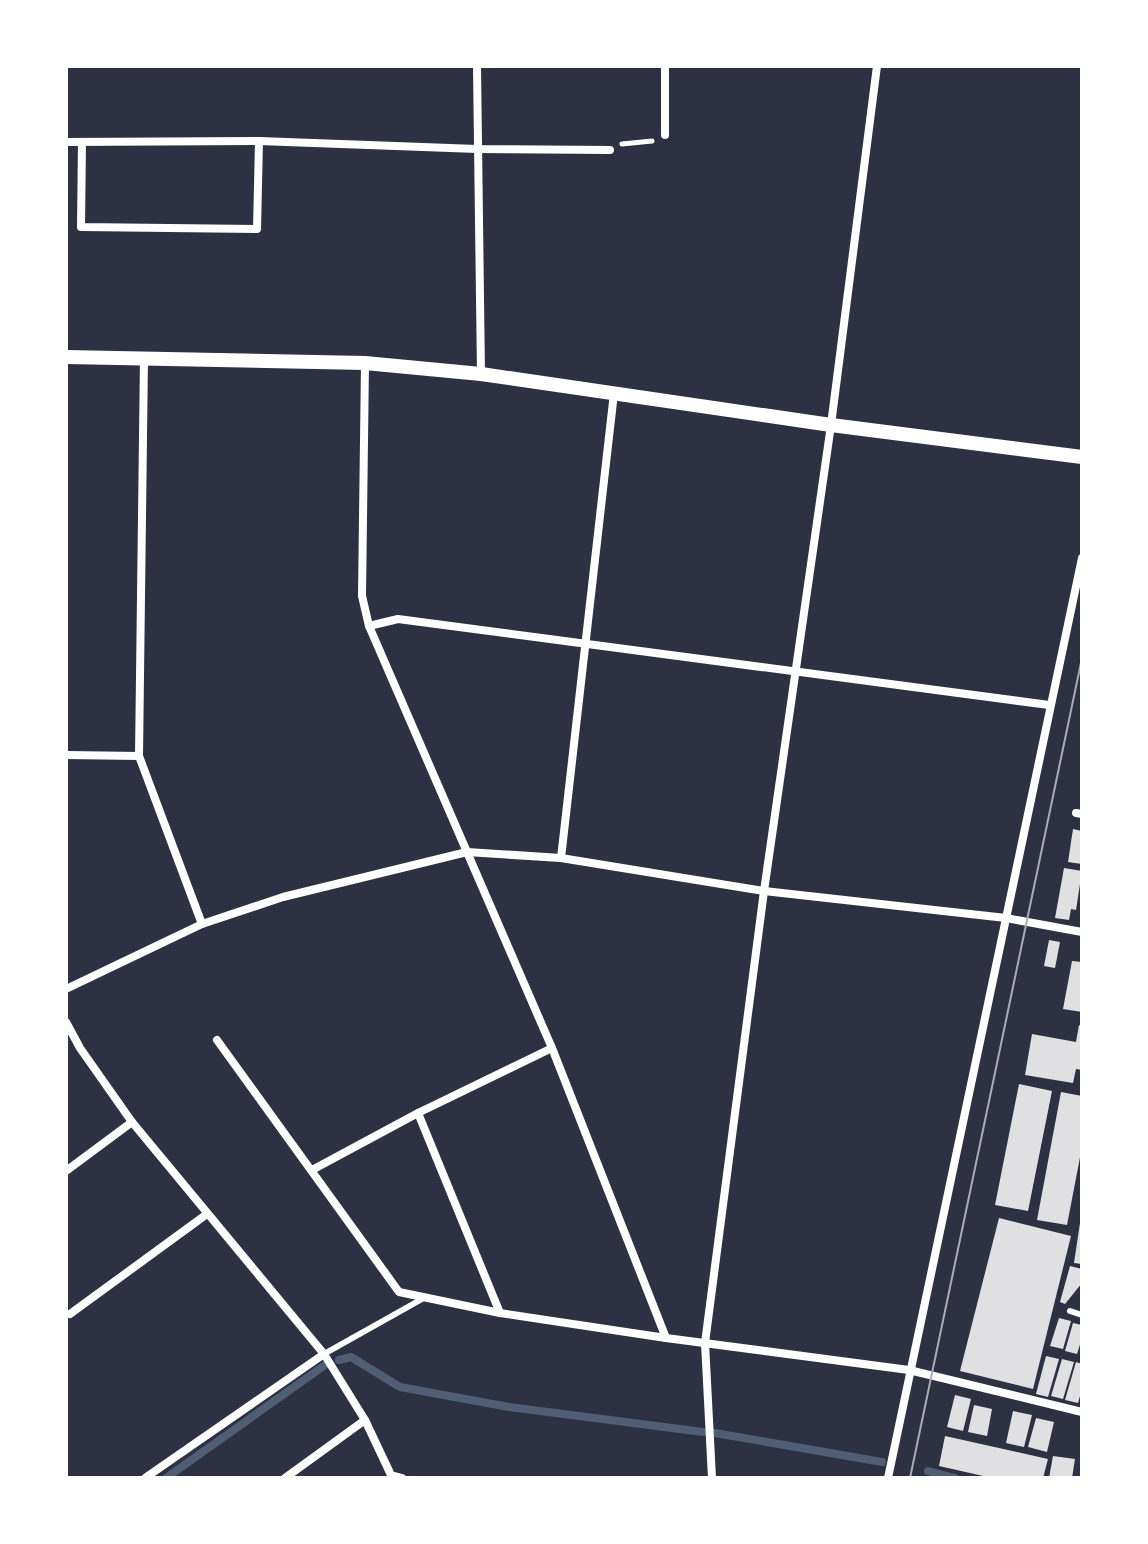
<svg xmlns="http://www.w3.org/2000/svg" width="1148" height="1544" viewBox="0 0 1148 1544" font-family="Cabin,sans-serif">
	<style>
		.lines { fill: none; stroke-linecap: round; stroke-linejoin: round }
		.stream { stroke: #4f5d75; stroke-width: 8 }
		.building { fill: #e0e0e3 }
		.path { stroke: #fff; stroke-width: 5 }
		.service { stroke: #fff; stroke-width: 6 }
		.minor { stroke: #fff; stroke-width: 8 }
		.tertiary { stroke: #fff; stroke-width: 14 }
		.tram { stroke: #abadb3; stroke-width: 2 }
	</style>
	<rect width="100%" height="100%" fill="#2d3142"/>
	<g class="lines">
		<g class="stream">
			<path d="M339,1360l12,-3 49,30 109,20 194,25"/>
			<path d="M715,1433l167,29"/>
			<path d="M928,1471l27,7"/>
			<path d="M166,1478l159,-113"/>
		</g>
	</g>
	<g class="building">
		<path d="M1073,829l9,2v33l-14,-2z"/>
		<path d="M1064,868l18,3 -6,39 -5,-1 -2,11 -14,-2z"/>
		<path d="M1049,940l11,2 -5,26 -11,-2z"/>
		<path d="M1072,961l10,1v50l-19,-3z"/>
		<path d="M1079,1025l3,1v44l-6,-1 -3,14 -48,-8 7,-41 44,8z"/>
		<path d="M1019,1084l33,7 -24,120 -33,-6z"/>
		<path d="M1061,1092l21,4v51l-15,78 -30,-5z"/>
		<path d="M999,1218l72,18 -38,153 -73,-18z"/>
		<path d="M1080,1223h2v41l-8,-1z"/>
		<path d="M1070,1266l12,3v14l-17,21 -5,-2z"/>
		<path d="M1059,1318l12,3 -8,28 -13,-3z"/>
		<path d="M1073,1323l9,2v13l-5,16 -12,-3z"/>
		<path d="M1046,1356l13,3 -11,38 -12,-3z"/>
		<path d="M1062,1359l12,3 -11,37 -12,-3z"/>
		<path d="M1076,1362l6,2v25l-4,14 -13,-3z"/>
		<path d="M955,1395l16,4 -8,32 -16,-4z"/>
		<path d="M974,1405l18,4 -5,27 -19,-4z"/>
		<path d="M1013,1411l19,4 -8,32 -18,-4z"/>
		<path d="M1036,1418l18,4 -7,30 -19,-5z"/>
		<path d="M945,1436l103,23 -5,19h-51l-53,-12z"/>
		<path d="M1053,1456l22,3 -3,19h-23z"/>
	</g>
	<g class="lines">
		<path class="path" d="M622,144l30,-3"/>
		<g class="service">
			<path d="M1070,1311l12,4"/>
			<path d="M324,1354l98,-55"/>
		</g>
		<g class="minor">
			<path d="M477,66l4,308"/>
			<path d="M665,135v-69"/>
			<path d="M66,142l193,-1 218,8 133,1"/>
			<path d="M82,142l-1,85 176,2 2,-88"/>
			<path d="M144,357l-5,399 63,168"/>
			<path d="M365,363l-3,233 7,30 183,422 114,290 243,32 173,42"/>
			<path d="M369,626l29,-7 651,86"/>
			<path d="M66,755l73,1"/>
			<path d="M1076,813l6,1"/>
			<path d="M561,858l53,-465"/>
			<path d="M66,989l136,-65 81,-27 184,-45 94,6 203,33 242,27 76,14"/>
			<path d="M66,1022l14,26 52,74 192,232 41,66 26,55 11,3"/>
			<path d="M217,1040l182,252 101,21"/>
			<path d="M552,1048l-134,65 82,200 166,25"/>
			<path d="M312,1170l106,-57"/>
			<path d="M66,1171l66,-49"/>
			<path d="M70,1314l137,-100"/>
			<path d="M145,1478l179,-124"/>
			<path d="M285,1478l80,-58"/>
			<path d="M712,1478l-7,-135 59,-452 67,-466 46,-359"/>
			<path d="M888,1478l194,-920"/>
		</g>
		<path class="tertiary" d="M66,357l299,6 116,11 350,51 251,32"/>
		<path class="tram" d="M910,1478l172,-820"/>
	</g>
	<rect width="1148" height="1544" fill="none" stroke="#ffffff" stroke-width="136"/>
</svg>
